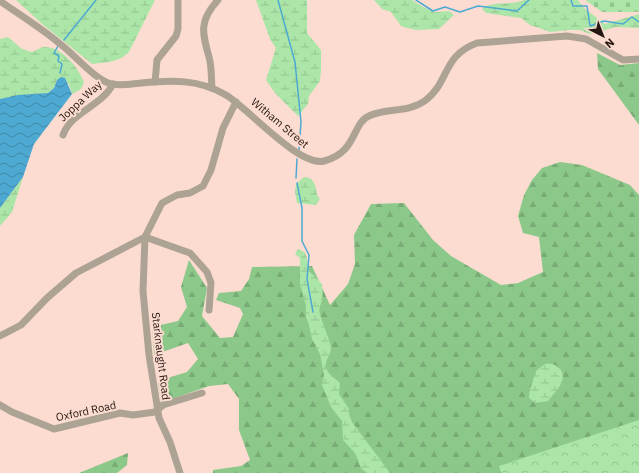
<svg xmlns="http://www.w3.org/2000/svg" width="639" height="473" viewBox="0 0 639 473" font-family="'IBM Plex Sans',sans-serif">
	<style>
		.forest { fill: url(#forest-firs) }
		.wetland { fill: url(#wetland-marsh) }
		.cemetery { fill: url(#cemetery-stones) }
		.park { fill: url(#park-crowns) }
		.water { fill: url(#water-waves) }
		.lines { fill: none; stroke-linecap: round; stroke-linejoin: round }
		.stream { stroke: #4da9d2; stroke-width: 1.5 }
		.minor { stroke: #ada395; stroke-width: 7 }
		.labels { text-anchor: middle; stroke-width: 4; stroke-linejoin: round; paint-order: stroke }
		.street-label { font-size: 11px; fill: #241611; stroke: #fcdcd0 }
	</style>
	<defs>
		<pattern id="forest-firs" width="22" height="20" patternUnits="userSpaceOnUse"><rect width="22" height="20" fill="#8cc88a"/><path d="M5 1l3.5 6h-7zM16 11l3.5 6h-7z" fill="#79ab76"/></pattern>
		<pattern id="wetland-marsh" width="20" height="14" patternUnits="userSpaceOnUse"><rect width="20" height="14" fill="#abe6a8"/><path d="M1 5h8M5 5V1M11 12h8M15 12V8" fill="none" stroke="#93c590"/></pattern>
		<pattern id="cemetery-stones" width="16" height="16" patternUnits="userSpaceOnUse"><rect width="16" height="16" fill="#abe6a8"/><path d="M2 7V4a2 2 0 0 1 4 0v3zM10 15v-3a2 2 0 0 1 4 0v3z" fill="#93c590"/></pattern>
		<pattern id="park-crowns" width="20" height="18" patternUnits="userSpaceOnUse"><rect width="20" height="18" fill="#abe6a8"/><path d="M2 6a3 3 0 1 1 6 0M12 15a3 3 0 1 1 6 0" fill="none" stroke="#93c590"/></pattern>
		<pattern id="water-waves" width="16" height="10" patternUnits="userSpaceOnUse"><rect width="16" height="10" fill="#4da9d2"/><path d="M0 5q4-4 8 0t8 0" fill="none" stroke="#4089a9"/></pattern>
	</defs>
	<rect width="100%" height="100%" fill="#fcdcd0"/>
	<g class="forest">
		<path d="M597,53l23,12 19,-2v62l-41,-56z"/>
		<path d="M560,162l22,3 48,20 9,10v278h-426v-3l28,-4 9,-6 -11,-30v-31l-11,-15 -19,2 -48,17 -3,-22 29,-9 11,-13 -10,-16 -34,12 -2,-28 26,-6 9,-14 -6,-20 8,-27 18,28 -5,28 18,22 13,-1 10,-23 -3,-6 -24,-8 3,-7 22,-2 8,-12 3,-12 60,-1 18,39 18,-21 7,-20 -1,-29 17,-31 33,-1 29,37 18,16 50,29 17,-2 25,-11 -4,-35 -16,-4 -5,-17 6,-21 8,-15 10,-12z"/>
		<path d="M128,453l-1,12 -10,8h-38z"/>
	</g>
	<g class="wetland">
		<path d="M16,0h139l-26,52c-11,11 -22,10 -37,12l-51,-41z"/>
		<path d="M256,0h51v33l14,17v20l-1,11 -11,15 -1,8 -10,12 -23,-23 -9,-13 10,-32 -6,-9z"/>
		<path d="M374,0h38l11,7 12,5 14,-1 5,4 -15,14 -23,1 -9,-2 -6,-2 -10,-14 -9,-3z"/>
		<path d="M524,0h54l6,8 21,16 34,-10v14l-23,-1 -26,7 -10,-4h-10l-20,2 -20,-7 -9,-7 -35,-5 -4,-4c10,-9 29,-3 42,-9z"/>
		<path d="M8,37l14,12 10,3c3,-1 8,-4 11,-5 18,-2 36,21 41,35l-3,7 -9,5 -3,-10 -12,-4 -3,8 -6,5 -48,6v-60z"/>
		<path d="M23,177l-11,35 -12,14v-18z"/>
		<path d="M304,177l6,1c9,9 4,14 10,21l-4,6 -19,-2 -2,-11 1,-8z"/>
		<path d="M298,249c12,4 8,12 11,22l13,13c0,5 1,11 0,16 -1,5 -4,8 -2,14 2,10 11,27 11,35 -1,8 -8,13 -4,21 2,5 9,9 13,13l-1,11 10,15v5l3,8 38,51h-23l-6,-5 -6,-15 -12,-13 -1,-19 -11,-14 -9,-22 2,-10 -4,-21 -8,-15 -3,-14 -3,-8v-11l-6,-22v-26l-5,-4z"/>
		<path d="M545,364c6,-1 11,0 15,5 9,11 -6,24 -12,32l-13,2 -6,-5c0,-8 5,-20 7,-27z"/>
	</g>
	<path class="cemetery" d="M585,0h54v12h-37z"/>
	<path class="park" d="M639,420v53h-138l-2,-7z"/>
	<path class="water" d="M61,77l4,1 7,16 -38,50 -11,33 -23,31v-109l18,-4 30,-2 6,-5 3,-8z"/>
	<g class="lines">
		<g class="stream">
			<path d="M278,0l17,62 6,60 -2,28"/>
			<path d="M416,0l17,11 12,-4 15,5 18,-6 39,5 12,-11"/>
			<path d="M571,0l2,6h14l3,20 14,-5 19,3 9,-7 7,5"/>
			<path d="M64,40l32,-40"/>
			<path d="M58,46l-4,7 5,3 -1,5 4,3 -2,9"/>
			<path d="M296,178l1,-19"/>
			<path d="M297,183l5,25v33l7,14 -2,24 6,33"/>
		</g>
		<g class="minor">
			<path d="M0,1c20,14 41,27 59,42 15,11 35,36 52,41 10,2 21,0 30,-1 31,-3 58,-4 85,12 23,14 73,72 98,66 33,-8 28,-38 45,-45 19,-9 38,-2 57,-16 24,-19 16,-44 51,-57l90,-7 19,3 37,21 16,-1"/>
			<path d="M155,82l2,-22 19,-24 2,-7v-29"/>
			<path d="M212,88c-1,-10 0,-21 -3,-31 -7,-25 -10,-36 9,-57"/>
			<path d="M63,135c8,-23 39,-29 50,-51"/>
			<path d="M0,336l21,-11 26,-27 29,-25 69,-36 17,-34 15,-8 13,-2 13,-7 8,-16 12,-42 13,-26"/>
			<path d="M0,405l12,7 42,17 66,-16 13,2 22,-3 8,-7 39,-12"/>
			<path d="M180,473l-10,-31 -11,-24 -10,-63 -6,-64 2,-54 45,16 17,19 4,11 -2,27"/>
		</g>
	</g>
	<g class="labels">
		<g class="street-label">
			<text transform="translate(80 101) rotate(-43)" y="4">Joppa Way</text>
			<text transform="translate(280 123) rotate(40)" y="4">Witham Street</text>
			<text transform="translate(161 356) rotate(83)" y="4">Starknaught Road</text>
			<text transform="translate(86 411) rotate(-12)" y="4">Oxford Road</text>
		</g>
	</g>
	<g transform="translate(603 36) rotate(138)" stroke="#fcdcd0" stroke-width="3" paint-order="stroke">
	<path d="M0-3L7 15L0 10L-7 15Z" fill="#241611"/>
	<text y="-6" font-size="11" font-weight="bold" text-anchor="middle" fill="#241611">N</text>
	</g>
</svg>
